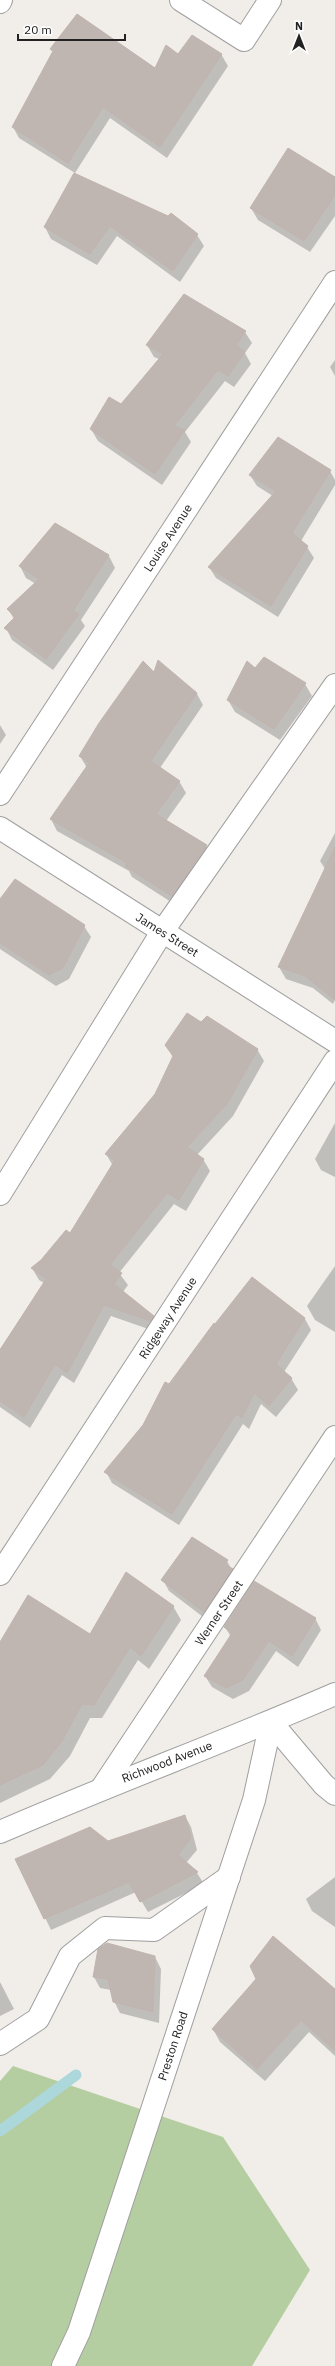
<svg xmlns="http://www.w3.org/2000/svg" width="335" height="2366" viewBox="0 0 335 2366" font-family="'IBM Plex Sans',sans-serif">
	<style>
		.forest { fill: #b5cea1 }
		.shadow { fill: #0003 }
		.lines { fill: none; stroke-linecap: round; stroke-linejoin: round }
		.stream { stroke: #add8db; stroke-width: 11 }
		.building { fill: #bfb6b2; stroke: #c2b3ad }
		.minor-casing { stroke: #9f9f9f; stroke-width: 24 }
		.minor { stroke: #fff; stroke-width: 22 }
		.labels { text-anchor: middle; stroke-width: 3.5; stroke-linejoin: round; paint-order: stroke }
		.street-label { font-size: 12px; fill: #222; stroke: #fff }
	</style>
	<rect width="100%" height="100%" fill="#f1eee9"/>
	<path class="forest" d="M13,2066l210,71 87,133 -58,96h-252v-285z"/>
	<g class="shadow">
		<path d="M52,49l103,20 23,-14 43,-1 7,12 -61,92 -57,-40 -35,55 -56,-35 -6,-11 41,-75z"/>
		<path d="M75,175l122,60 7,11 -24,36 -63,-46 -20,29 -46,-26 -6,-12z"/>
		<path d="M335,178v38l-25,36 -52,-32 -7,-12z"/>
		<path d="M245,332l7,11 -7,10 6,11 -17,23 -9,-6 -40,51 6,10 -29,43 -64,-44 -7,-12 31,-24 37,-46 -5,-2 -7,-12z"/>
		<path d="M335,360v16l-5,-9z"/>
		<path d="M330,471l5,9v5l-34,56 6,6 7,11 -36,59 -62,-39 -7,-11 64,-71 -16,-10 -7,-11z"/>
		<path d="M55,524l54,32 6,12 -34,52 4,6 -32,44 -41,-30 -6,-12 8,-9 -6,-10 28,-25 -10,-6 -6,-12z"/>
		<path d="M264,659l41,25 7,12 -32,44 -45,-28 -7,-12z"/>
		<path d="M158,661l39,33 6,11 -43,63 19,13 7,12 -20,28 40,25 7,11 -34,50 -47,-30 -3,-6 -72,-40 -6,-12 36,-51 -7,-12 75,-83z"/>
		<path d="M0,725l6,10 -6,9z"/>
		<path d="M335,833v44l-8,-5 -7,-11z"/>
		<path d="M0,901l84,25 7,11 -22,42 -13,7 -56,-37z"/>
		<path d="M335,909v91l-2,4 -20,-16 -27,-9 -7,-12z"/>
		<path d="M201,1024l56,25 7,12 -31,55 -36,39 6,4 7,12 -24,40 -12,-7 -55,69 9,12 -5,7 30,24 7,12 -3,4 -46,-16 -37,67 -12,-8 -32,53 -30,-21v-58l44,-66 -5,-3 -7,-12 38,-33 43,-69 -7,-12 50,-59 17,-38 -7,-12z"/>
		<path d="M335,1123v54l-14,-7 -6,-11z"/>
		<path d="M335,1266v66l-20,-12 -8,-14z"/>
		<path d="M252,1278l53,41 6,11 -27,42 7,6 7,12 -22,27 -15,-13 -12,25 -6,-5 -64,101 -67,-42 -6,-11 37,-47 26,-39z"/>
		<path d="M227,1561l11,20 -27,42 -42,-32 -6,-11z"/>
		<path d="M173,1606l8,14 -32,49 -11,-9 -36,58h-12l-20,38 -20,23 -50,24v-159l90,-9z"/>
		<path d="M315,1618l6,12 -23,37 -22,-16 -27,40 -16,8 -21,-12 -7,-11 26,-39 -6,-10z"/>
		<path d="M185,1816l6,11 6,23 -11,13 11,10 7,11 -56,28 -12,-20 -85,38 -34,-71 91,-16z"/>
		<path d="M335,1877v50l-23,-16 -6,-12z"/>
		<path d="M155,1957l6,12 -2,54 -39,-10 -6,-12 -3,-11 -11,-2 -6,-11z"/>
		<path d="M257,1979l78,11v66l-26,-24 -44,49 -45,-39 -7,-13z"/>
		<path d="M0,1982l14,27 -14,7z"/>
	</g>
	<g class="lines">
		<path class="stream" d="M0,2131l76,-56"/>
	</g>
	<g class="building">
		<path d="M77,14l78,54 11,-23 12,9 14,-19 30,19 -62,93 -57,-40 -35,56 -56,-36 41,-76 -3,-2z"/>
		<path d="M288,148l47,29v18l-31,46 -54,-33z"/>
		<path d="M74,173l94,43 3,-3 27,21 -25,37 -63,-45 -20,28 -46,-27z"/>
		<path d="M184,294l62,37 -10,14 9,7 -17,24 -10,-6 -44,56 11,4 -30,44 -65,-45 19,-32 12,7 42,-50 -17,-9z"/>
		<path d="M278,437l53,33 -39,63 16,13 -37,60 -63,-39 68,-76 -27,-16z"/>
		<path d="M55,523l54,32 -36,56 6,3 -33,45 -42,-31 11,-11 -8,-8 32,-30 -20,-13z"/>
		<path d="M264,657l42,26 -32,46 -47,-29 20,-39 8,7z"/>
		<path d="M158,660l39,33 -46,68 29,20 -24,33 51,31 -35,51 -47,-30 2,-3 -77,-44 39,-56 -10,-7 20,-33 44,-62 11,11z"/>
		<path d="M335,847v153l-30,-24 -27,-9z"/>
		<path d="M15,879l70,46 -22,43 -14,7 -49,-32v-44z"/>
		<path d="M187,1013l14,9 6,-6 51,33 -31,55 -40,43 17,12 -25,41 -12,-7 -57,72 12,8 -8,11 40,32 -4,5 -46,-16 -37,68 -12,-9 -31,53 -24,-16v-51l46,-71 -15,-11 10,-8 25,-30 4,3 45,-73 -10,-6 50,-60 18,-38 -8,-11z"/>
		<path d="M252,1277l53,41 -29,46 16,14 -23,28 -15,-13 -12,25 -6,-4 -64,100 -68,-42 39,-47 22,-43 4,2 45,-61 1,1z"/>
		<path d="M192,1537l36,23 -3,4 8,5 -29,43 -43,-32z"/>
		<path d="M126,1572l48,34 -33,50 -11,-9 -36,58 -12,-1 -20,37 -19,24 -43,20v-143l28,-47 62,39z"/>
		<path d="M254,1581l62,37 -24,38 -23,-15 -26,39 -17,8 -22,-12 28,-43 -8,-6z"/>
		<path d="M185,1815l6,23 -13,17 20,17 -58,30 -11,-20 -85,37 -29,-60 75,-32 18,14z"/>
		<path d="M273,1936l62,53v62l-34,-31 -44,49 -45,-40 44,-50 -6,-13z"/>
		<path d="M107,1943l48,13 -2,56 -40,-10 -5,-23 -15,-2 5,-28z"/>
	</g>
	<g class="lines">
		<g class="minor-casing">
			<g id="minor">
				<path d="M181,0l63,40 26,-40"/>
				<path d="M0,2l1,-2"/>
				<path d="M0,794l335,-512"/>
				<path d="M0,828l335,213"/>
				<path d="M0,1194l162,-262 173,-247"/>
				<path d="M0,1574l335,-513"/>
				<path d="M271,1722l53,63 11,9"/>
				<path d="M102,1788l233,-351"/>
				<path d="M0,1832c111,-48 224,-90 335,-138"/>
				<path d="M0,2044l38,-25 32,-63 35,-28 49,2 75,-53"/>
				<path d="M63,2366l16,-34 175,-532 17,-78"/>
			</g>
		</g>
		<use href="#minor" class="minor"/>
	</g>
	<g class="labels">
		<g class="street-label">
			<text transform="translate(168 538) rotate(-57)" y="4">Louise Avenue</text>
			<text transform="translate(167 935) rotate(32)" y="4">James Street</text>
			<text transform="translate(168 1318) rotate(-57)" y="4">Ridgeway Avenue</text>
			<text transform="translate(219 1613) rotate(-56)" y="4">Werner Street</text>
			<text transform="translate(167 1762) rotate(-21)" y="4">Richwood Avenue</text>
			<text transform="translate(173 2046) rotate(-72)" y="4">Preston Road</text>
		</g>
	</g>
	<g transform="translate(299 36)" stroke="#ffffff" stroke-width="3" paint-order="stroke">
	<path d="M0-3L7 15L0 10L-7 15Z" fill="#222222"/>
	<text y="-6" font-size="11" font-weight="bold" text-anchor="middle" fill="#222222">N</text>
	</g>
	<path d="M18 34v6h107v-6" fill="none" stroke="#222222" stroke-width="2"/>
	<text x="24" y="34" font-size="12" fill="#222222" stroke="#ffffff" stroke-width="3" paint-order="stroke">20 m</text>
</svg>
